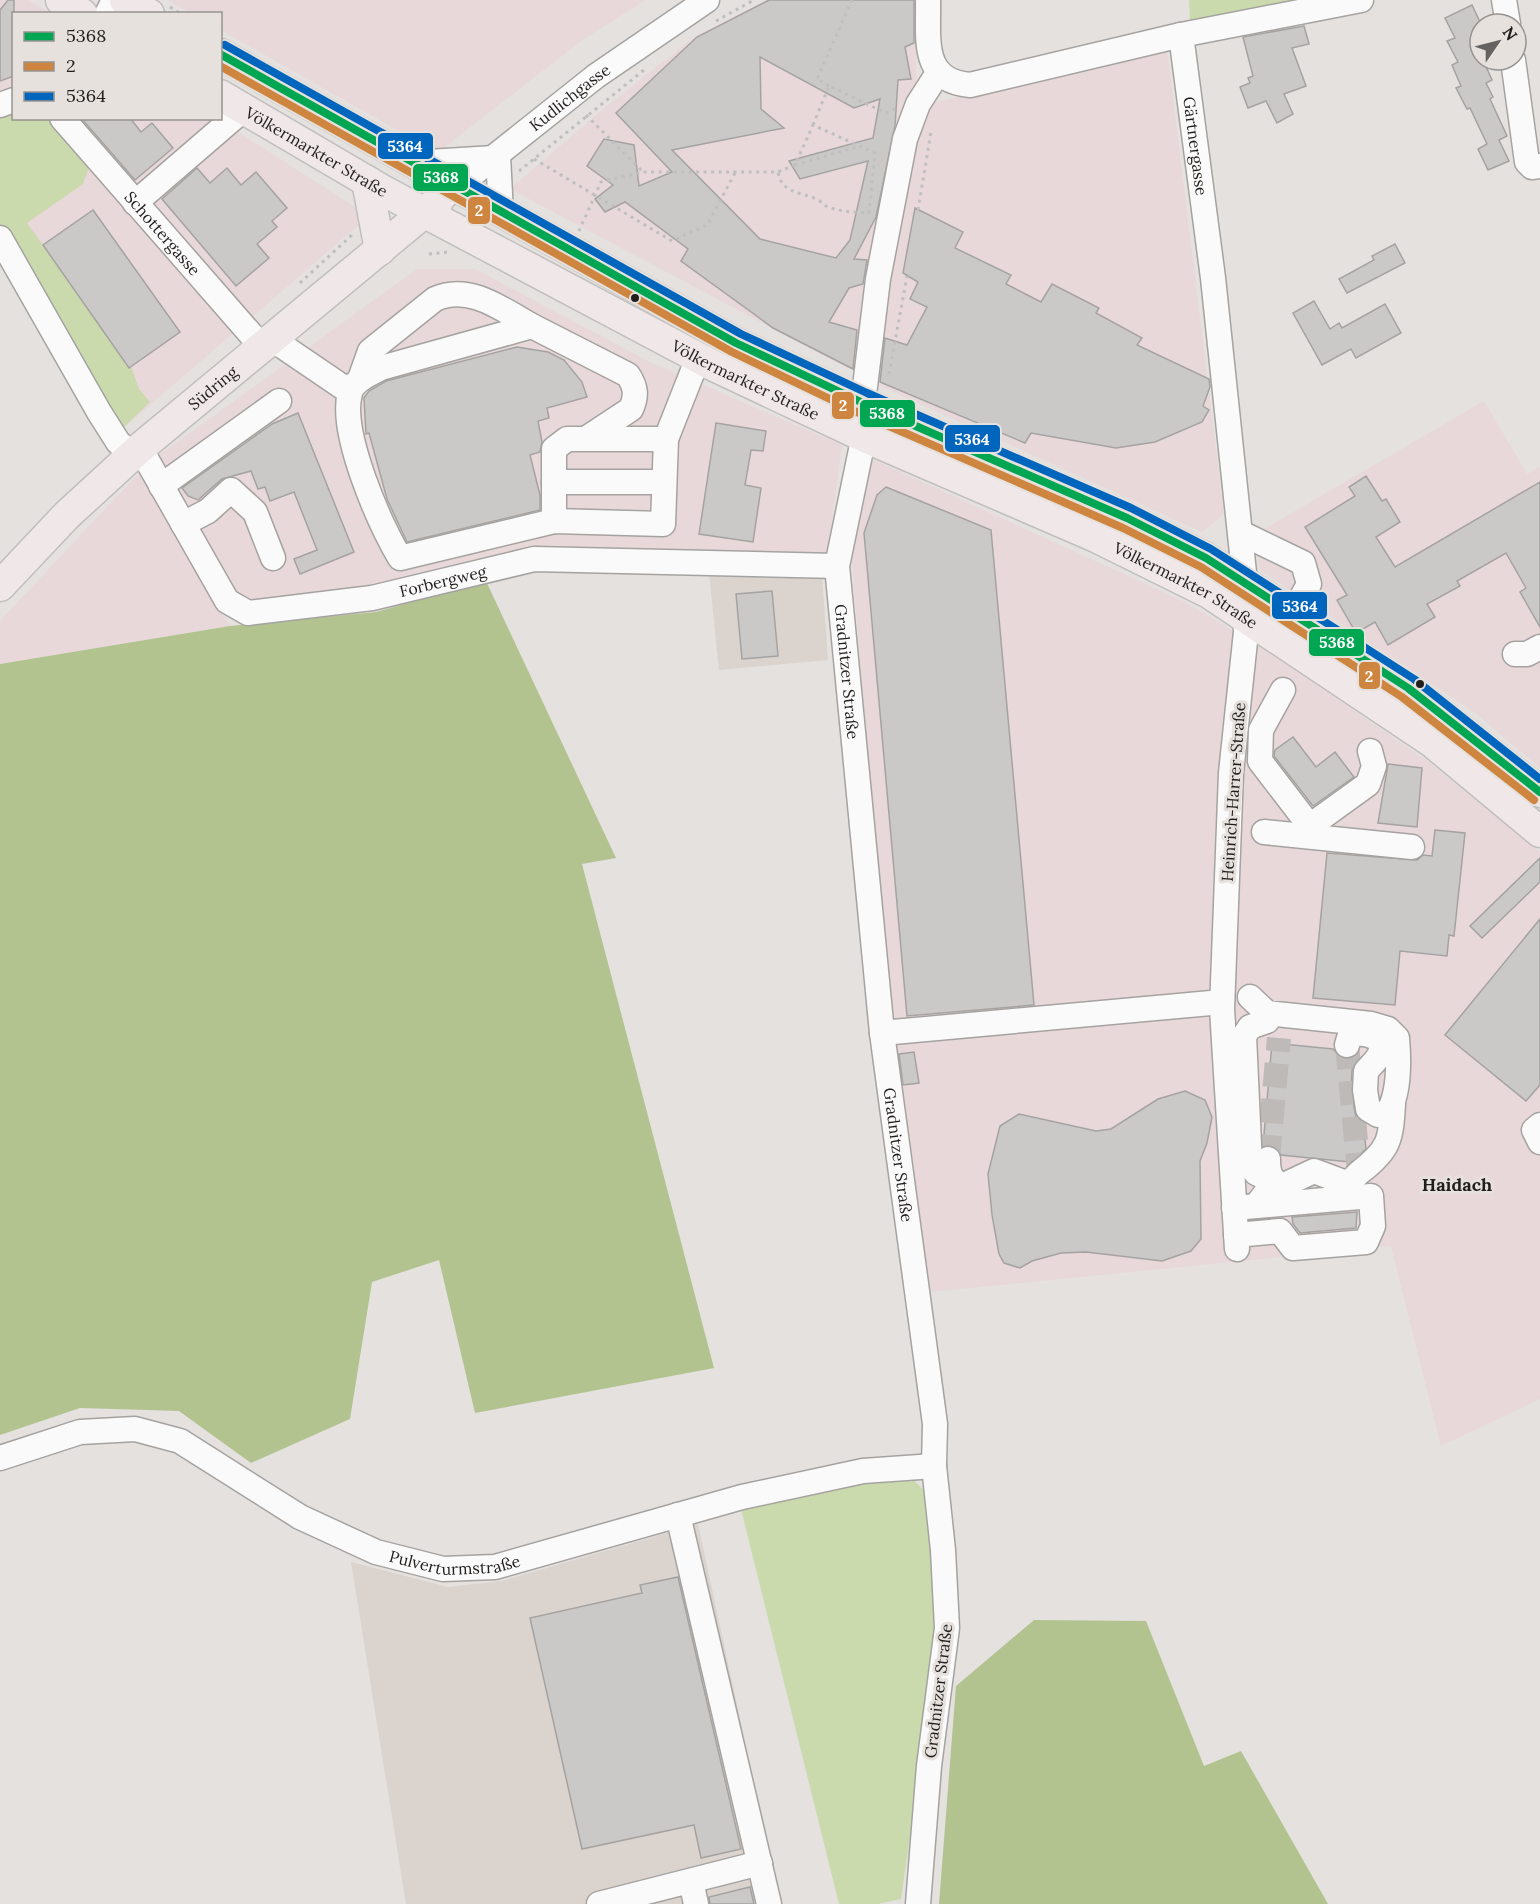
<svg xmlns="http://www.w3.org/2000/svg" width="1540" height="1904" viewBox="0 0 1540 1904" font-family="Lora,serif">
	<style>
		.commercial { fill: #e8d8da }
		.built { fill: #dad3ce }
		.green { fill: #cbdaac }
		.forest { fill: #b3c390 }
		.building { fill: #cbc9c8; stroke: #a5a3a1; stroke-width: 1.5; fill-rule: evenodd }
		.lines { fill: none; stroke-linecap: round; stroke-linejoin: round }
		.minor-tunnel { stroke: #bdbab8; stroke-width: 24; stroke-dasharray: 24 12; stroke-linecap: butt }
		.minor-casing { stroke: #a5a3a1; stroke-width: 27 }
		.major-casing { stroke: #c1bfbe; stroke-width: 33 }
		.path { stroke: #c0bfbf; stroke-width: 3; stroke-dasharray: 3 4.5; stroke-linecap: butt }
		.minor { stroke: #fbfafa; stroke-width: 24 }
		.major { stroke: #efe7e8; stroke-width: 30 }
		.bus-1-casing { stroke: #e6e1dd; stroke-width: 12 }
		.bus-2-casing { stroke: #e6e1dd; stroke-width: 12 }
		.bus-3-casing { stroke: #e6e1dd; stroke-width: 12 }
		.bus-1 { stroke: #00a651; stroke-width: 8 }
		.bus-2 { stroke: #cd853f; stroke-width: 8 }
		.bus-3 { stroke: #0065bd; stroke-width: 8 }
		.bus-dot { fill: #211f1d; stroke: #e6e1dd; stroke-width: 2 }
		.labels { text-anchor: middle; stroke-width: 6; stroke-linejoin: round; paint-order: stroke }
		.street-label { font-size: 16px; fill: #211f1d; stroke: #e6e1dd }
		.neighbourhood-label { font-size: 18px; font-weight: bold; fill: #211f1d; stroke: #e6e1dd }
		.line-badge { stroke: #e6e1dd; stroke-width: 2 }
		.badge-label { font-size: 16px; text-anchor: middle; font-weight: bold; fill: #fff }
	</style>
	<rect width="100%" height="100%" fill="#e4e1df"/>
	<g class="commercial">
		<path d="M0,0h28l22,13 -36,1v104l204,1 151,97 -249,215 -120,-198z"/>
		<path d="M167,0h479l-65,41 -144,112 -216,-123 -1,-16 -29,-1z"/>
		<path d="M767,0h149v91l16,12 235,-54 57,465 -22,18 -319,-145 -373,-198 93,-80 93,-73z"/>
		<path d="M417,269h58l175,93 192,83 -15,110 -295,-7 -150,37 -129,19 -19,-9 -76,-139z"/>
		<path d="M1484,401l43,73 13,-7v301l-66,-56 -214,-142 -6,-35z"/>
		<path d="M872,459l313,143 92,55 153,106 110,89v547l-99,47 -50,-200 -460,46 -40,-247 -39,-483z"/>
		<path d="M143,469l87,157 -230,38v-43z"/>
	</g>
	<g class="built">
		<path d="M709,573l113,3 6,84 -109,10z"/>
		<path d="M698,1524l82,380h-374l-55,-342 97,25 54,-6z"/>
	</g>
	<g class="green">
		<path d="M1189,0h126l-125,23z"/>
		<path d="M13,110l1,8 38,1 37,48 -6,17 -56,39 105,146 7,20 11,13 -30,29 -120,-205v-112z"/>
		<path d="M912,1478l20,21 8,133 -39,267 -23,5h-39l-98,-395 114,-26z"/>
	</g>
	<g class="forest">
		<path d="M486,581l130,277 -34,6 132,504 -239,45 -36,-153 -67,22 -22,137 -99,44 -72,-52 -99,-3 -80,27v-771l230,-38 146,-14z"/>
		<path d="M1034,1620l112,1 58,145 37,-15 87,153h-389l17,-218z"/>
	</g>
	<g class="building">
		<path d="M8,0h6v76l-14,5v-71z"/>
		<path d="M769,0h145v43l-9,4 6,32 -13,1 -3,46 -19,91 -22,42 13,1 -4,24 -14,4 -20,34 28,8 -4,39 -80,-41 -92,-67 7,-12 -63,-47 -20,10 -10,-13 18,-14 -26,-19 17,-27 30,6 5,41 33,-14 -56,-59 81,-76zM760,57l94,51 26,-9 -7,39 -84,23 11,18 68,-18 -18,79 -14,18 -76,-19 -88,-89 112,-22 -23,-19z"/>
		<path d="M1472,5l8,17v38h3l9,20 -6,3 7,14 -3,2 17,37 -8,4 10,21 -21,9 -10,-21 9,-5 -17,-36 -3,1 -11,-21 5,-2 -9,-21 6,-3 -11,-21 8,-3 -10,-20z"/>
		<path d="M1304,26l5,18 -17,4 14,38 -22,8 9,20 -16,9 -11,-22 -18,7 -8,-21 10,-4 -2,-5 5,-2 -10,-39z"/>
		<path d="M81,118h49l11,14 11,-9 21,25 -38,32z"/>
		<path d="M197,168l13,15 17,-15 14,17 15,-13 31,36 -15,13 5,6 -20,17 12,14 -33,28 -74,-87z"/>
		<path d="M915,208l48,24 -8,16 56,27 -5,9 35,18 11,-18 47,24 -3,5 46,25 -5,7 72,34 1,8 -7,19 6,4 -7,12 -47,20 -39,6 -85,-15 -6,10 -145,-61 5,-44 22,7 20,-38 -17,-8 8,-17 -15,-9z"/>
		<path d="M93,210l87,122 -51,36 -86,-123z"/>
		<path d="M1395,244l10,19 -58,30 -8,-14 35,-19 -2,-4z"/>
		<path d="M1314,301l16,28 9,-6 3,5 43,-24 16,29 -45,25 -5,-9 -29,16 -29,-52z"/>
		<path d="M517,347l31,5 16,8 18,22 5,15 -40,11 2,10 -11,3 4,21 -2,10 -10,3 10,40v15l-133,32 -20,-43 -18,-66 -3,1 -2,-36 5,-7 17,-10z"/>
		<path d="M298,413l56,139 -54,22 -6,-15 23,-9 -23,-58 -24,9 -5,-14 -7,2 -7,-18 -29,8 -24,21 -10,-4 -6,-8 90,-64z"/>
		<path d="M716,423l50,8 -3,20 -12,-1 -6,35 16,3 -8,54 -54,-8z"/>
		<path d="M1366,476l16,25 4,-2 14,23 -24,15 19,30 145,-85v145l-20,-35 6,-4 -20,-35 -49,28 3,5 -33,18 8,13 -47,28 -13,-23 -19,11 -19,-33 10,-5 -42,-68 50,-31 -6,-9z"/>
		<path d="M886,487l105,43 43,475 -127,11 -43,-483 13,-38z"/>
		<path d="M772,591l6,65 -36,3 -6,-65z"/>
		<path d="M1293,737l23,30 19,-15 19,25 -41,29 -39,-50 1,-6z"/>
		<path d="M1388,764l34,4 -5,59 -39,-4z"/>
		<path d="M1435,830l30,3 -11,103 -5,-1 -2,21 -47,-5 -5,54 -82,-7 14,-145 90,7 6,-5 9,1z"/>
		<path d="M1540,858v24l-58,56 -12,-12z"/>
		<path d="M1540,919v166l-14,16 -81,-66z"/>
		<path d="M1272,1043l61,6 10,10 14,-4 -5,15 -1,22 5,25 7,6 3,26 -16,13 -69,-7 -7,-9h-11z"/>
		<path d="M914,1052l5,31 -16,2 -4,-31z"/>
		<path d="M1185,1091l20,9 7,17 -5,26 -7,18 1,78 -10,12 -29,10 -76,-9 -25,1 -29,8 -12,7 -16,-5 -5,-9 -7,-39 -4,-41 12,-48 19,-12 77,17 15,-2 47,-30z"/>
		<path d="M1357,1212l-1,16 -56,5 -7,-9 -1,-7z"/>
		<path d="M678,1577l63,272 -40,9 -7,-33 -112,24 -52,-231 112,-25 -2,-8z"/>
		<path d="M750,1887l4,17h-44l-1,-7z"/>
	</g>
	<g class="lines">
		<g class="minor-tunnel">
			<path d="M1347,1045l12,127"/>
			<path d="M1268,1159l11,-121"/>
		</g>
		<g class="minor-casing">
			<g id="minor">
				<path d="M928,0c1,38 -8,81 42,85l211,-50 180,-35"/>
				<path d="M1504,0l4,24"/>
				<path d="M107,14l7,-14"/>
				<path id="s1" d="M1181,35l32,243 32,304 1,50 -15,141 -9,236 15,240"/>
				<path d="M1513,60l14,102 5,5 8,-1"/>
				<path d="M0,105l14,-5"/>
				<path id="s2" d="M62,118l200,229"/>
				<path d="M498,156l3,57"/>
				<path d="M412,163l82,-5"/>
				<path id="s3" d="M445,196l151,-120 111,-76"/>
				<path d="M135,203l109,-94"/>
				<path d="M0,238l99,174 19,30 14,13"/>
				<path d="M272,339l78,53"/>
				<path d="M360,379l10,-28 65,-52c34,-16 68,11 97,27"/>
				<path d="M863,403l15,-124 27,-140 13,-35 20,-31"/>
				<path id="s4" d="M873,422l-12,28 -24,116 45,467 53,391 -1,42 9,84 4,78 -18,138 -11,138"/>
				<path d="M587,438l44,-29c6,-13 5,-22 -3,-34l-96,-49 -151,42c-11,6 -28,12 -31,25 -11,40 30,131 50,165l154,-37 109,3 3,-85 32,-81"/>
				<path id="s5" d="M140,448l87,153 21,12 124,-15 162,-39 303,7"/>
				<path d="M554,482h110"/>
				<path d="M161,486l118,-85"/>
				<path d="M554,521v-72l13,-10h99"/>
				<path d="M183,524l25,-13 23,-21 24,22 18,46"/>
				<path d="M1241,533l62,30 6,21 -16,29"/>
				<path d="M1515,654h12l13,-7"/>
				<path d="M1283,690l-22,40 -1,31 46,60 8,2 54,-39 6,-18 -4,-15"/>
				<path d="M1264,832l148,15"/>
				<path d="M1250,997l17,16 104,11 17,5 9,9c2,23 3,56 -10,76l-9,1 -10,-6 -3,-19 1,-19c10,-11 18,-16 14,-31 -11,-6 -18,-8 -30,-5l-3,10"/>
				<path d="M882,1033l340,-31"/>
				<path d="M1540,1125l-6,5 6,12"/>
				<path d="M1268,1159c0,13 2,21 14,27l32,-15 32,12c8,-3 9,-7 14,-11 29,-22 31,-32 33,-68"/>
				<path d="M1256,1206l18,-24 -18,-9 -6,-7 -6,-130 6,-9 17,-6"/>
				<path d="M1234,1208l137,-12 2,30 -7,16 -73,6 -13,-17 -44,4"/>
				<path id="s6" d="M0,1458l80,-26 55,-3 45,12 120,76 76,35 67,17 52,-2 247,-70 121,-26 71,-5"/>
				<path d="M678,1515l91,389"/>
				<path d="M691,1881l5,23"/>
				<path d="M599,1904l161,-41"/>
			</g>
		</g>
		<g class="major-casing">
			<g id="major">
				<path d="M61,0l21,14"/>
				<path d="M125,0l24,14"/>
				<path d="M220,54l516,289 127,60 264,115 79,40 202,130 132,104"/>
				<path id="s7" d="M220,95l162,95 330,175 155,73 229,99 113,56 223,149 108,90"/>
				<path d="M367,181l13,69"/>
				<path id="s8" d="M0,586l67,-71 73,-67 298,-247"/>
			</g>
		</g>
		<g class="path">
			<path d="M170,7l11,7"/>
			<path d="M716,21l38,-21"/>
			<path d="M829,86l-12,-7 35,-79"/>
			<path d="M586,115l57,57"/>
			<path d="M813,125l16,-39 57,27 9,-4"/>
			<path d="M534,159l138,82 35,-16 28,-52"/>
			<path d="M795,165l62,-18"/>
			<path d="M519,171l125,-101"/>
			<path d="M918,210l13,-78"/>
			<path d="M579,231l22,-49 42,-10h135c4,21 19,19 36,26 4,1 8,5 12,8 13,6 28,6 43,7l6,-60 -62,-28 -18,40 -17,7"/>
			<path d="M429,254l19,-2"/>
			<path d="M300,283l53,-49"/>
			<path d="M889,374l18,-98"/>
		</g>
		<use href="#minor" class="minor"/>
		<use href="#major" class="major"/>
		<g class="bus-1-casing">
			<path id="bus-1" d="M220,54l516,289 127,60 264,115 79,40 202,130 132,104"/>
		</g>
		<g class="bus-2-casing">
			<path id="bus-2" d="M220,66l512,286 127,61 264,115 78,39 201,130 132,103"/>
		</g>
		<g class="bus-3-casing">
			<path id="bus-3" d="M225,45l516,289 126,59 264,115 80,41 203,130 126,100"/>
		</g>
		<use href="#bus-1" class="bus-1"/>
		<use href="#bus-2" class="bus-2"/>
		<use href="#bus-3" class="bus-3"/>
	</g>
	<g class="bus-dot">
		<circle cx="635" cy="298" r="5"/>
		<circle cx="1420" cy="684" r="5"/>
	</g>
	<g class="labels">
		<g class="street-label">
			<text dy="6" stroke="none"><textPath href="#s3" startOffset="159">Kudlichgasse</textPath></text>
			<text dy="6" stroke="none"><textPath href="#s1" startOffset="112">Gärtnergasse</textPath></text>
			<text dy="6" stroke="none"><textPath href="#s7" startOffset="112">Völkermarkter Straße</textPath></text>
			<text dy="6" stroke="none"><textPath href="#s2" startOffset="153">Schottergasse</textPath></text>
			<text dy="6" stroke="none"><textPath href="#s7" startOffset="598">Völkermarkter Straße</textPath></text>
			<text dy="6" stroke="none"><textPath href="#s8" startOffset="291">Südring</textPath></text>
			<text dy="6" stroke="none"><textPath href="#s5" startOffset="398">Forbergweg</textPath></text>
			<text dy="6" stroke="none"><textPath href="#s7" startOffset="1084">Völkermarkter Straße</textPath></text>
			<text dy="6" stroke="none"><textPath href="#s4" startOffset="255">Gradnitzer Straße</textPath></text>
			<text transform="translate(1233 792) rotate(-86)" y="6">Heinrich-Harrer-Straße</text>
			<text dy="6" stroke="none"><textPath href="#s4" startOffset="741">Gradnitzer Straße</textPath></text>
			<text dy="6" stroke="none"><textPath href="#s6" startOffset="492">Pulverturmstraße</textPath></text>
			<text transform="translate(938 1691) rotate(-83)" y="6">Gradnitzer Straße</text>
		</g>
		<g class="neighbourhood-label">
			<text x="1457" y="1191">Haidach</text>
		</g>
	</g>
	<g class="line-badge">
		<rect x="377" y="132" width="57" height="28" rx="6" fill="#0065bd"/>
		<rect x="412" y="163" width="57" height="29" rx="6" fill="#00a651"/>
		<rect x="467" y="196" width="24" height="29" rx="6" fill="#cd853f"/>
		<rect x="831" y="391" width="24" height="29" rx="6" fill="#cd853f"/>
		<rect x="859" y="399" width="57" height="29" rx="6" fill="#00a651"/>
		<rect x="944" y="424" width="57" height="29" rx="6" fill="#0065bd"/>
		<rect x="1271" y="591" width="57" height="29" rx="6" fill="#0065bd"/>
		<rect x="1308" y="628" width="57" height="29" rx="6" fill="#00a651"/>
		<rect x="1358" y="661" width="23" height="29" rx="6" fill="#cd853f"/>
	</g>
	<g class="badge-label">
		<text x="405" y="152">5364</text>
		<text x="441" y="183">5368</text>
		<text x="479" y="216">2</text>
		<text x="843" y="411">2</text>
		<text x="887" y="419">5368</text>
		<text x="972" y="445">5364</text>
		<text x="1300" y="612">5364</text>
		<text x="1337" y="648">5368</text>
		<text x="1369" y="682">2</text>
	</g>
	<rect x="12" y="12" width="210" height="108" fill="#e6e1dd" stroke="#979390" stroke-width="1.5"/>
	<rect x="24" y="32" width="30" height="9" fill="#00a651" stroke="#979390" stroke-width="1.5"/>
	<text x="66" y="42" font-size="18" fill="#211f1d">5368</text>
	<rect x="24" y="62" width="30" height="9" fill="#cd853f" stroke="#979390" stroke-width="1.5"/>
	<text x="66" y="72" font-size="18" fill="#211f1d">2</text>
	<rect x="24" y="92" width="30" height="9" fill="#0065bd" stroke="#979390" stroke-width="1.5"/>
	<text x="66" y="102" font-size="18" fill="#211f1d">5364</text>
	<g transform="translate(1498 42) rotate(55)"><circle r="28" fill="#e6e1dd" stroke="#979390" stroke-width="1.5"/>
	<path d="M0-4.5L10 22L0 15L-10 22Z" fill="#656361"/>
	<text y="-9" font-size="16" font-weight="bold" text-anchor="middle" fill="#211f1d">N</text>
	</g>
</svg>
